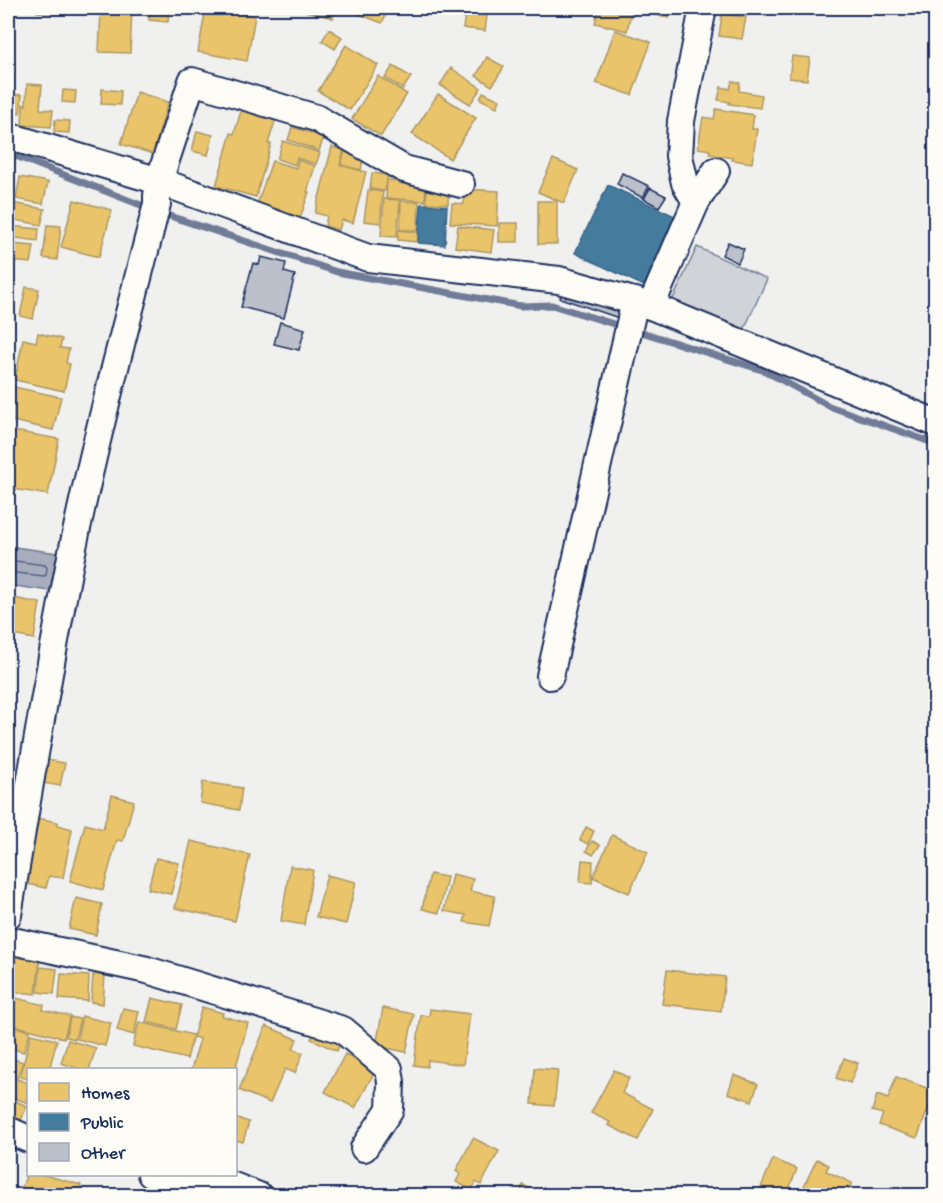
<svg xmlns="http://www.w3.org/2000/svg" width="943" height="1203" viewBox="0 0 943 1203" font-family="'Gochi Hand',sans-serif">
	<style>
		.green { fill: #d0d3d8; stroke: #76819b; stroke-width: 1.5 }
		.water { fill: #a7adbd; stroke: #6f7b97; stroke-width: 1.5 }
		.homes { fill: #e9c46a; stroke: #ab9766; stroke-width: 1.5 }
		.public { fill: #457b9d; stroke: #38648a; stroke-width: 1.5 }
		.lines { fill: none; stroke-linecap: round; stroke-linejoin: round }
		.shore { stroke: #536184; stroke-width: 1.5 }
		.stream { stroke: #6f7b97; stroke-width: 7 }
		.building { fill: #bbc0ca; stroke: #1b2f5e; stroke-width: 1.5 }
		.minor-casing { stroke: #1b2f5e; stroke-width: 30 }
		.minor { stroke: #fdfcf7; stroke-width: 26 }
	</style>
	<rect width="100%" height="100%" fill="#f0f0ee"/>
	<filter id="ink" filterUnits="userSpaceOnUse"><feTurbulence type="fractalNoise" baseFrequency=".0167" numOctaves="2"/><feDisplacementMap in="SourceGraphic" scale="12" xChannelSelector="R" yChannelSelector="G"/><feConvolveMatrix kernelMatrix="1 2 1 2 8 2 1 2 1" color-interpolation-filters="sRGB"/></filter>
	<g filter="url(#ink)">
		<path class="green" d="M697,247l70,32 -25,55 -70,-33z"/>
		<path class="water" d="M8,546l56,8 -7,38 -49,-7z"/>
		<g class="homes">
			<path d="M37,8h20v5l-20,-1z"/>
			<path d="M101,8h31l-2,45 -31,-1z"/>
			<path d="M150,8h19l-1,14 -19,-2z"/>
			<path d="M206,8l49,8 -8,45 -49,-9z"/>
			<path d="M306,8h30l-3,10 -28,-7z"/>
			<path d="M347,8h42l-7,15 -36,-14z"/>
			<path d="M466,8h22l-3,23 -22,-3z"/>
			<path d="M599,8h33l-5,23 -32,-8z"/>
			<path d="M635,8h36l-2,10 -35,-8z"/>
			<path d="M722,14l24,3 -4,22 -23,-3z"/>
			<path d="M329,29l13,8 -7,12 -13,-8z"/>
			<path d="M615,30l36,12 -19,53 -36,-12z"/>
			<path d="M346,45l32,20 -28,45 -32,-19z"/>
			<path d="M792,56l18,2 -3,22 -18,-2z"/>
			<path d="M487,57l17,10 -12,19 -16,-10z"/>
			<path d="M393,66l18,11 -8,12 -18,-11z"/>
			<path d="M451,68l30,20 -11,16 -30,-19z"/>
			<path d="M378,76l29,18 -26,42 -29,-17z"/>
			<path d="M732,81l8,2 -1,8 23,4 -2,13 -31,-4 1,-2 -12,-2 3,-13 9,2z"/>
			<path d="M27,84l15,1 -2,24 13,1 -2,17 -29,-2 1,-21 3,1z"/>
			<path d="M8,85h1l-1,9 14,1 -2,18 -12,-1z"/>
			<path d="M102,89l19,2 -1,14 -19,-1z"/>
			<path d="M63,90l13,1 -1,12 -13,-1z"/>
			<path d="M137,92l31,10 -15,52 -32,-10z"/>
			<path d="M483,92l17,8 -3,7 -17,-8z"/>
			<path d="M438,94l38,24 -26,41 -38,-25z"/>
			<path d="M242,108l34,10 -8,26h3l-15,53 -40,-11 15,-53 3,1z"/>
			<path d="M716,109l38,6 -2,14h5l-5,34 -20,-3 1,-2 -24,-4 1,-4 -12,-2 5,-31 11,2z"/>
			<path d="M55,120l15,1 -1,12 -15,-1z"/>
			<path d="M292,127l32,10 -5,14 -31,-11z"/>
			<path d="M197,131l16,4 -5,20 -16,-4z"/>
			<path d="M283,141l37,12 -4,11 -19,-6 -2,7 -18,-6z"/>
			<path d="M332,147l12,3 -4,15 26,7 -13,51 -11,-3 -3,10 -14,-4 2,-10 -12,-3z"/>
			<path d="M345,150l19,5 -3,15 -20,-5z"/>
			<path d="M553,159l25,11 -14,33 -26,-11z"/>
			<path d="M298,160l17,6 -8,26h2l-11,32 -42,-17 16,-46 24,7z"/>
			<path d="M372,173l16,2 -3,16 -15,-2z"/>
			<path d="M20,177l28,5 -5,22 -27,-5z"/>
			<path d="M387,180l39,3 -1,18 -39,-3z"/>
			<path d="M427,187l22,1 -1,16 -22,-1z"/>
			<path d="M465,189l34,2 -2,35 -47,-3 2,-20 12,1z"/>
			<path d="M368,190l15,2 -3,31 -16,-2z"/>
			<path d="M384,199l16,1 -3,37 -16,-1z"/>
			<path d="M74,200l38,10 -13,47 -38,-10z"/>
			<path d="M401,201l18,1 -1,28h-18z"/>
			<rect x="538" y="201" width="19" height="43"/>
			<path d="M12,203l33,6 -4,16 -32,-6z"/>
			<rect x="499" y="223" width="19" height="19"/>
			<path d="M47,225l14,1 -4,34 -14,-2z"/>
			<path d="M10,226l29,3 -1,12 -29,-4z"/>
			<path d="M458,226l36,4 -3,22 -36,-5z"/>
			<path d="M398,230l20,2 -1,10 -19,-2z"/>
			<path d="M12,244l22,2 -3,17 -22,-2z"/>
			<path d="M26,287l13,2 -6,30 -13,-3z"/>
			<path d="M38,333l24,6 -2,9 9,1 -3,14 4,1 -6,27 -49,-11 8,-41 13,3z"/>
			<path d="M9,386l52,11 -8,33 -45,-10v-25z"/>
			<path d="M8,430l51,9 -11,56 -40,-7z"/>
			<path d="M8,597l32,6 -6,36 -26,-5z"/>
			<path d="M41,759l24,4 -5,23 -23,-4z"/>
			<path d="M203,782l39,6 -3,22 -39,-7z"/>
			<path d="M112,795l22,6 -11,40 -6,-1 -14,50 -33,-9 15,-57 18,5z"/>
			<path d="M31,817l27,5v3l14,4 -9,49 -14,-2 -3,12 -28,-6z"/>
			<path d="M586,827l8,4 -6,13 -8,-4z"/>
			<path d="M612,835l36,17 -19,41 -36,-16z"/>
			<path d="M191,841l59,14 -15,66 -60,-13z"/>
			<path d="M592,841l8,4 -7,10 -7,-4z"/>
			<path d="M156,858l23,5 -8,31 -23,-5z"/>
			<path d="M582,860l11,1 -1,22 -12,-1z"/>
			<path d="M290,866l23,4 -9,55 -23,-4z"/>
			<path d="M430,874l17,3 -8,36 -17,-4z"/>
			<path d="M452,874l21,5 -3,12 25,5 -6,30 -25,-4 2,-7 -22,-4z"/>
			<path d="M327,875l29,7 -10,42 -30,-7z"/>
			<path d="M76,898l26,6 -6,31 -27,-6z"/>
			<path d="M8,953l32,4 -4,37 -28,-3z"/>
			<path d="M40,967l17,2 -3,25 -16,-2z"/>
			<path d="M667,970l58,7 -4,34 -59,-7z"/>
			<path d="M61,974l28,2 -1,25 -29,-2z"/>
			<path d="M93,975h12l-2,29 -12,-2z"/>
			<path d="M8,996l36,9 -1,5 27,6 -6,22 -56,-14z"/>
			<path d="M152,998l30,7 -6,24 -30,-7z"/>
			<path d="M202,1007l21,6 -1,3 26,7 -13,47h-44l9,-31 -7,-2z"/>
			<path d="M123,1008l16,3 -5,24 -17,-5z"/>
			<path d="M383,1008l31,6 -8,38 -30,-6z"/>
			<path d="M430,1009l40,5 -7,51 -35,-5 -1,7 -13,-2 7,-50 8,1z"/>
			<path d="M82,1016l29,7 -6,23 -28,-7z"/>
			<path d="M70,1017l10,2 -5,20 -9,-2z"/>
			<path d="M139,1022l54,13 -6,24 -54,-13z"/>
			<path d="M8,1025l22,6 -6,21 -16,-4z"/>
			<path d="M266,1026l31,13 -4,10 10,4 -8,20 -10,-4 -15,34 -31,-13z"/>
			<path d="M317,1027l25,11 -5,13 -26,-12z"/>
			<path d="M31,1034l26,6 -8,30h-21v9l-8,-2z"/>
			<path d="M68,1040l28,8 -7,22h-6l-22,-7z"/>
			<path d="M345,1054l30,17 -20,37 -30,-16z"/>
			<path d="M8,1057l15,5 -6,17 11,4v20l-20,-7z"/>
			<path d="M844,1058l14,5 -8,20 -14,-5z"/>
			<path d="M535,1068l23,2 -4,36 -22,-2z"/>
			<path d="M614,1070l15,8 -7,15 31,16 -15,31 -30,-15 2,-3 -19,-9z"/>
			<path d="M734,1075l24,9 -6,17 -24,-8z"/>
			<path d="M896,1077l39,14 -18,47 -38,-13 4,-11 -11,-3 5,-16 11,4z"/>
			<path d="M8,1098l19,8 -7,17 -12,-6z"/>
			<path d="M236,1118l13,4 -6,20 -7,-2z"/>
			<path d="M473,1138l26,13 -18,34 -5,-3 -4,8 -16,-8 4,-8 -4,-3z"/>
			<path d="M773,1159l24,10 -11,27h-26l-2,-2z"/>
			<path d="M817,1159l12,6 -3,6 26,12 -6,13h-7l-20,-10 -4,8 -12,-6z"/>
			<path d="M27,1171h1v3h13l40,11 -3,11h-58z"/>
			<path d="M523,1185l23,11h-27z"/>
		</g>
		<g class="public">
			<path d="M608,185l69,32 -33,69 -69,-33z"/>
			<path d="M421,204l26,2 -2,39 -27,-2z"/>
		</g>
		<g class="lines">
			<path class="shore" d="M8,560l37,5 2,3 -1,7 -2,1 -36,-4"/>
			<g class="stream">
				<path d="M8,153l143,56"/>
				<path d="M164,214l173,58 184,34 31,-1 65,20"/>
				<path d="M635,330l130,41 64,35 107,38"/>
			</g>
		</g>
		<g class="building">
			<path d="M622,173l27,13 -6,12 -26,-14z"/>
			<path d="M650,188l16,8 -7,11 -15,-8z"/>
			<path d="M728,242l16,7 -6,14 -16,-8z"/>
			<path d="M261,257l25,6 -2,9 11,3 -11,43 -43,-11 12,-44 6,2z"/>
			<path d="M563,288l60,19 -4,11 -59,-20z"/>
			<path d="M280,322l25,7 -6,21 -25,-6z"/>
		</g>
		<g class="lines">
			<g class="minor-casing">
				<g id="minor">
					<path d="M8,137l10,2 141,42 209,77 191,22 92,26 285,117"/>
					<path d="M696,202l-11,-19 -6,-27 2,-35 22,-113"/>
					<path d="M651,306l45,-104 20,-31"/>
					<path d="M550,676l85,-375"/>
					<path d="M8,915c20,-120 39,-239 63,-358 24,-118 56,-235 86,-353v-8l2,-15 33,-100 124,37 88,51 57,15"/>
					<path d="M8,940l139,30 196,60 46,39 2,13 -1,27 -26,39"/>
					<path d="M8,1130l20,9"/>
					<path d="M151,1174l8,2 59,4 41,16"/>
				</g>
			</g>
			<use href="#minor" class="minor"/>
		</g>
	</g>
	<rect width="943" height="1203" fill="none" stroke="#fdfcf7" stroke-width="30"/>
	<rect x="15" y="15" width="913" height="1173" fill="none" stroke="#1b2f5e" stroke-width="2" filter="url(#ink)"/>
	<rect x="27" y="1068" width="210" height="108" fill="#fdfcf7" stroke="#a3aaba" stroke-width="1.5"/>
	<rect x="39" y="1083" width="30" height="18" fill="#e9c46a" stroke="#a3aaba" stroke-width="1.5"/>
	<text x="81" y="1098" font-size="18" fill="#1b2f5e">Homes</text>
	<rect x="39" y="1113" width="30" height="18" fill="#457b9d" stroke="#a3aaba" stroke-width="1.5"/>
	<text x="81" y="1128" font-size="18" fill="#1b2f5e">Public</text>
	<rect x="39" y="1143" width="30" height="18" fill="#bbc0ca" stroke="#a3aaba" stroke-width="1.5"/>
	<text x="81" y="1158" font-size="18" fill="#1b2f5e">Other</text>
</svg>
